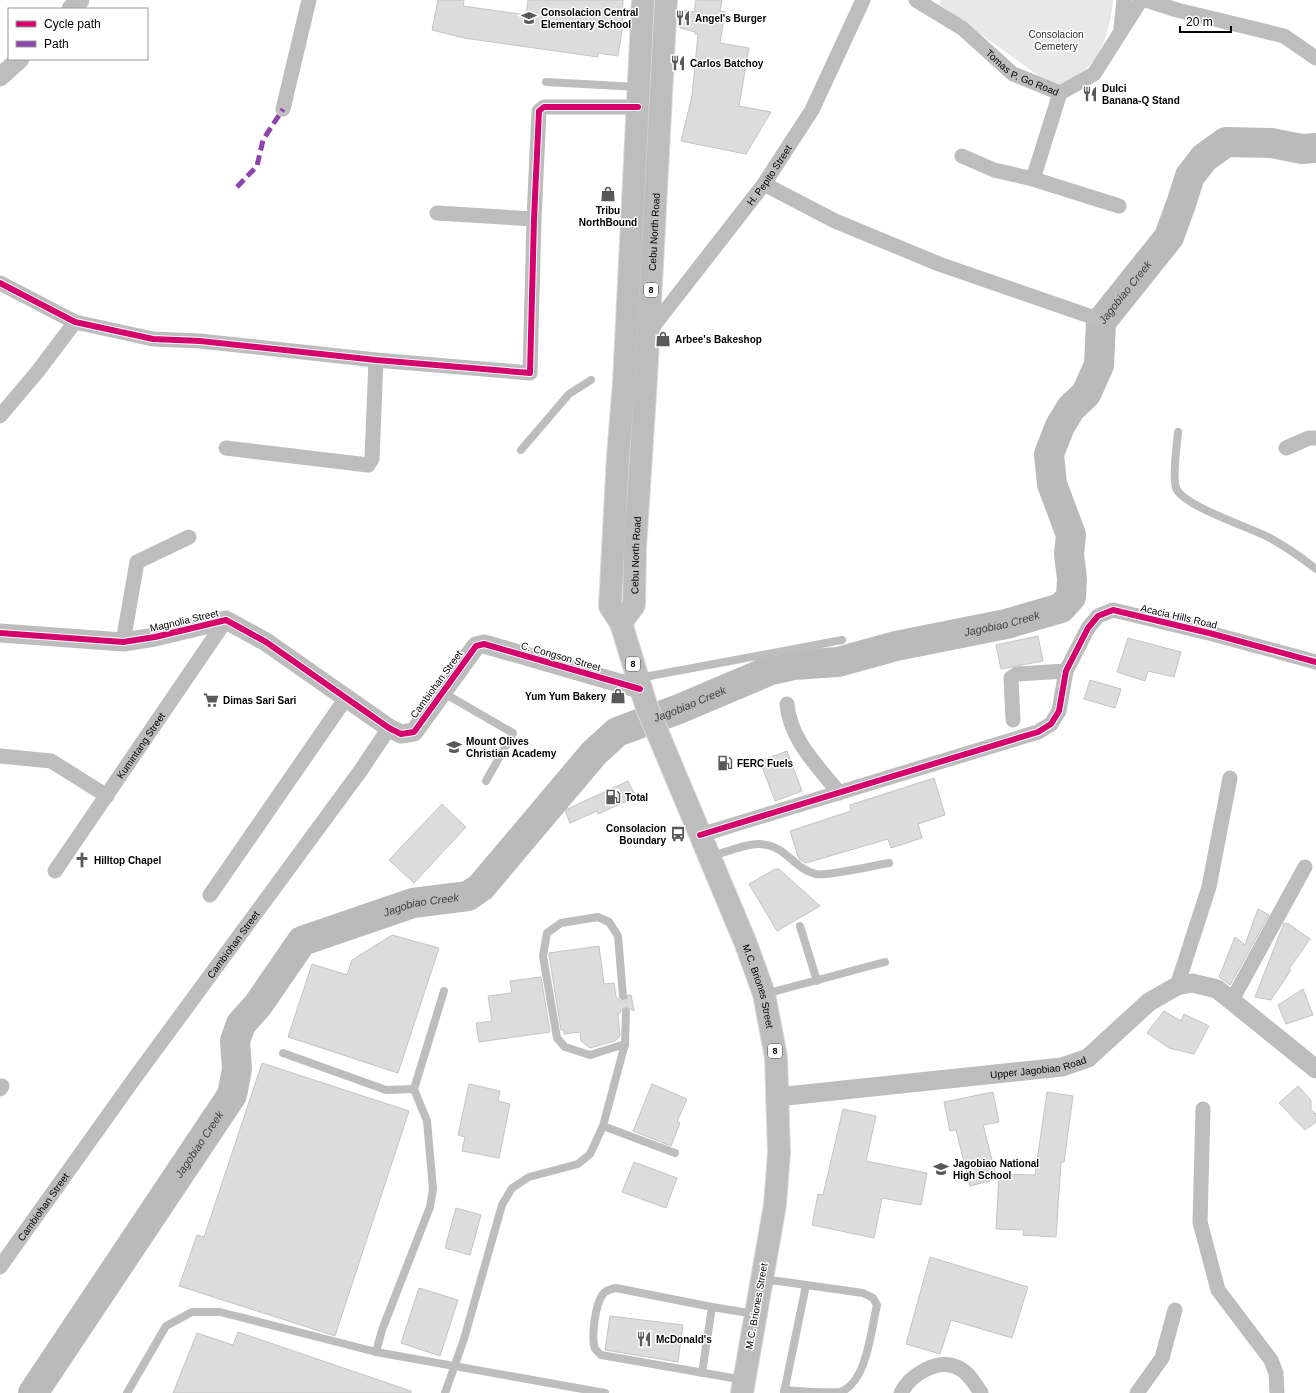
<svg xmlns="http://www.w3.org/2000/svg" width="1316" height="1393" viewBox="0 0 1316 1393" font-family="Helvetica,sans-serif">
	<style>
		.green { fill: #e8e8e8 }
		.lines { fill: none; stroke-linecap: round; stroke-linejoin: round }
		.river { stroke: #bababa; stroke-width: 30 }
		.building { fill: #dcdcdc; stroke: #c4c4c4 }
		.primary-casing { stroke: #dbdbdb; stroke-width: 24 }
		.service { stroke: #bdbdbd; stroke-width: 8 }
		.minor { stroke: #bdbdbd; stroke-width: 15 }
		.tertiary { stroke: #bdbdbd; stroke-width: 19 }
		.primary { stroke: #bdbdbd; stroke-width: 22 }
		.quiet { stroke: #8e44ad; stroke-width: 5; stroke-dasharray: 10 5; stroke-linecap: butt }
		.cycleway-casing { stroke: #fff; stroke-width: 8 }
		.cycleway { stroke: #d6006c; stroke-width: 6 }
		.labels { text-anchor: middle; stroke-width: 3; stroke-linejoin: round; paint-order: stroke }
		.shield { fill: #fff; stroke: #4c4c4c; stroke-width: 1 }
		.shield-label { font-size: 9px; font-weight: bold; fill: #000 }
		.poi-label { font-size: 10px; font-weight: bold; fill: #000; stroke: #fff; text-anchor: start }
		.park-label { font-size: 10px; fill: #2d2d2d; stroke: #fff }
		.street-label { font-size: 10px; fill: #000; stroke: #fff }
		.water-label { font-size: 11px; font-style: italic; fill: #3e3e3e; stroke: #fff }
	</style>
	<rect width="100%" height="100%" fill="#fff"/>
	<path class="green" d="M941,0h172c-2,25 -10,56 -31,73 -6,5 -14,8 -21,12l-18,-6 -104,-75z"/>
	<g class="lines">
		<path class="river" id="s1" d="M33,1393l199,-298 5,-26 -2,-28 6,-17 17,-19 44,-64 111,-38 55,-7 13,-9 113,-134 23,-21 62,-23 92,-39 22,-5 45,-3 58,-16 110,-22 55,-16 10,-11 1,-18 -3,-25 2,-19 -19,-51 -3,-30 11,-28 11,-18 15,-14 13,-29 2,-43 68,-85 12,-33 9,-28 14,-18 22,-16 45,1 31,6 14,-1"/>
	</g>
	<g class="building">
		<path d="M438,0h26l-1,6 63,9 2,-15h95l-1,31 -4,25 -20,-3v4l-134,-19 -32,-8z"/>
		<path d="M696,0h26l-2,11 5,1 -5,31 29,5 -10,58 32,6 -25,42 -65,-13 11,-45 6,-62h-3v-2l-15,-4 4,-18 10,2z"/>
		<path d="M1038,636l5,25 -42,8 -5,-24z"/>
		<path d="M1128,638l53,14 -7,25 -26,-6 -3,10 -28,-9z"/>
		<path d="M1090,680l31,9 -6,19 -31,-9z"/>
		<path d="M787,751l15,40 -27,10 -15,-40z"/>
		<path d="M934,778l11,37 -27,9 4,14 -31,10 -3,-9 -82,24 -7,-4 -9,-28 61,-20 -1,-6z"/>
		<path d="M628,781l8,16 -38,17 -1,-3 -27,12 -5,-13z"/>
		<path d="M442,804l24,23 -52,56 -25,-23z"/>
		<path d="M775,869h4l41,37 -43,25 -28,-47z"/>
		<path d="M1258,909l11,6 -39,70 -11,-8 16,-40 10,8z"/>
		<path d="M1284,923l5,1 21,15 -21,30 2,1 -20,30 -16,-3z"/>
		<path d="M392,935l47,13 -41,125 -110,-36 24,-73 35,11 5,-15z"/>
		<path d="M599,946l5,38 10,-1 2,14 5,4h5l2,-6h3l3,16 -8,-4 -4,2 -2,4h-2l2,23 -5,5 -25,7 -9,-7 -1,-9 -16,2v-4h-3l-12,-75v-2z"/>
		<path d="M541,977l9,55 -71,10 -3,-19 16,-2 -4,-25 24,-3 -2,-12z"/>
		<path d="M1303,989l10,26 -27,9 -8,-19z"/>
		<path d="M1164,1011l17,10 3,-7 25,12 -15,28 -25,-6 -22,-15z"/>
		<path d="M262,1063l147,48 -74,225 -156,-50 18,-51 7,2z"/>
		<path d="M469,1084l31,7 -2,10 12,3 -11,54 -37,-7 3,-14 -7,-2z"/>
		<path d="M652,1084l35,15 -10,23 3,1 -9,23 -38,-15z"/>
		<path d="M1298,1086l13,14v10l5,4v8l-11,8 -26,-27z"/>
		<path d="M993,1092l6,30 -16,3 14,54 -27,7 -14,-56 -6,1 -6,-29z"/>
		<path d="M1047,1092l26,4 -9,66h-3l-5,75 -33,-2 1,-5 -28,-1 3,-55 36,1z"/>
		<path d="M843,1109l33,7 -10,45 61,12 -6,32 -39,-7 -8,40 -62,-13 6,-31 5,1z"/>
		<path d="M634,1162l43,16 -11,30 -44,-16z"/>
		<path d="M456,1208l25,7 -11,40 -25,-7z"/>
		<path d="M930,1257l98,30 -16,51 -61,-18 -11,34 -34,-10z"/>
		<path d="M419,1288l39,12 -18,56 -39,-13z"/>
		<path d="M610,1316l73,9 -5,37 -73,-12z"/>
		<path d="M238,1332l173,59v2h-238l24,-60 36,12z"/>
	</g>
	<g class="lines">
		<g class="primary-casing">
			<g id="primary">
				<path id="s7" d="M643,0l-19,383 -6,73 -8,150 11,17 25,82 100,239 18,50 12,63 3,96 -4,52 -33,188"/>
				<path id="s8" d="M621,623l13,-18 1,-57 11,-170 20,-378"/>
			</g>
		</g>
		<g class="service">
			<path d="M546,82l92,5"/>
			<path d="M1178,432c-1,15 -6,42 -2,56 7,18 73,39 92,49 17,9 33,20 48,32"/>
			<path d="M521,450l48,-56 22,-14"/>
			<path d="M639,678l203,-38"/>
			<path d="M442,692l71,41 -27,48"/>
			<path d="M710,857c26,-8 52,-23 75,-3 10,8 18,17 31,20 8,3 60,-9 73,-11"/>
			<path d="M800,926l17,55"/>
			<path d="M444,991l-30,98 13,32 6,68 -3,18 -48,123 -6,22 229,41"/>
			<path d="M765,994l120,-32"/>
			<path d="M623,996l-5,-60 -9,-14 -11,-5 -37,6 -14,10 -4,23 14,82 8,9 25,8 35,-11"/>
			<path d="M283,1053l103,37 28,-1"/>
			<path d="M603,1126l72,27"/>
			<path d="M763,1281h15l85,12 10,5 4,7c-6,25 -10,78 -37,87 -11,1 -43,-1 -56,-2"/>
			<path d="M702,1373l10,-66"/>
			<path d="M744,1380l-143,-25 -6,-6c-4,-11 0,-45 8,-55 3,-4 8,-5 13,-6l96,19 43,7"/>
			<path d="M127,1393l39,-67 26,-14h28l156,40"/>
			<path d="M445,1393l19,-54 38,-134 10,-17 17,-11 49,-13 12,-10 13,-28 22,-82 1,-32"/>
			<path d="M784,1393l22,-108"/>
		</g>
		<g class="minor">
			<path id="s2" d="M916,0l46,28 51,46 47,19 34,-19 47,-74"/>
			<path d="M1146,0l31,10 107,26 32,22"/>
			<path d="M1121,28l3,-28"/>
			<path d="M283,109l26,-109"/>
			<path d="M962,156l32,14 39,9 86,27"/>
			<path d="M1033,179l27,-86"/>
			<path d="M764,184l71,37 104,43 159,55"/>
			<path d="M437,213l97,6"/>
			<path d="M0,283l75,39 78,17 47,2 176,19 154,13 4,-154 5,-108 5,-4h94"/>
			<path id="s3" d="M648,333l116,-149 48,-74 51,-110"/>
			<path d="M0,416l38,-45 37,-49"/>
			<path d="M226,448l142,17 4,-6 4,-99"/>
			<path d="M1286,448l23,-10h7"/>
			<path d="M123,642l14,-80 52,-25"/>
			<path d="M787,704c3,36 31,62 52,89"/>
			<path d="M1013,720l-2,-42 6,-4 49,-3"/>
			<path d="M0,756l51,5 56,35"/>
			<path d="M700,835l338,-103 13,-8 8,-13 7,-40 22,-43 10,-12 15,-6 100,24 103,28"/>
			<path id="s4" d="M55,871l171,-251"/>
			<path d="M210,895l136,-197"/>
			<path d="M1177,986l32,-99 21,-109"/>
			<path d="M1232,1000l73,-133"/>
			<path d="M0,1089l2,-3"/>
			<path d="M1203,1109l-3,113 18,68 53,70 5,13 1,20"/>
			<path id="s5" d="M0,1267l134,-188 227,-309 28,-42"/>
			<path d="M901,1393c9,-18 37,-36 58,-25 10,5 16,16 22,25"/>
			<path d="M1137,1393l25,-35 13,-48"/>
		</g>
		<g class="tertiary">
			<path d="M71,9l9,-9"/>
			<path d="M0,77l20,-18"/>
			<path d="M0,633l123,9 32,-5 71,-17 40,22 123,86 12,6 13,-2 62,-86 8,-2 156,45"/>
			<path id="s6" d="M777,1097l285,-30 26,-9 61,-56 28,-16 15,-3 25,6 99,80"/>
		</g>
		<use href="#primary" class="primary"/>
		<path class="quiet" d="M237,187l20,-21 6,-26 20,-31"/>
		<g class="cycleway-casing">
			<g id="cycleway">
				<path d="M0,283l75,39 78,17 47,2 176,19 154,13 4,-154 5,-108 5,-4h94"/>
				<path d="M0,633l123,9 32,-5 71,-17 40,22 123,86 12,6 13,-2 62,-86 8,-2 156,45"/>
				<path d="M700,835l338,-103 13,-8 8,-13 7,-40 22,-43 10,-12 15,-6 100,24 103,28"/>
			</g>
		</g>
		<use href="#cycleway" class="cycleway"/>
	</g>
	<defs>
		<g id="school-bare" transform="scale(1.2)"><path d="M0-5L7-2L0 1L-7-2ZM-4 1L0 2.5L4 1V4Q0 6-4 4Z" fill="#595959" stroke="#fff" stroke-width="2.5" paint-order="stroke"/></g>
		<g id="restaurant-bare" transform="scale(1.2)"><path d="M-5-6h1v4h1v-4h1v4h1v-4h1v5L-1.5 .5V6h-2V.5L-5-1ZM5-6V6H3V1.5H1.5Q1.5-4 5-6Z" fill="#595959" stroke="#fff" stroke-width="2.5" paint-order="stroke"/></g>
		<g id="shop-bare" transform="scale(1.2)"><path d="M-5-2.5h2.3a2.7 3.5 0 0 1 5.4 0H5L5.5 6h-11ZM-1.5-2.5h3a1.5 2.3 0 0 0-3 0Z" fill="#595959" stroke="#fff" stroke-width="2.5" paint-order="stroke"/></g>
		<g id="supermarket-bare" transform="scale(1.2)"><path d="M-6-5.5h2.5l.6 2H6L4.5 2H-2.5L-4.4-4H-6ZM-1.5 3.2a1.3 1.3 0 1 0 .1 0ZM3 3.2a1.3 1.3 0 1 0 .1 0Z" fill="#595959" stroke="#fff" stroke-width="2.5" paint-order="stroke"/></g>
		<g id="fuel-bare" transform="scale(1.2)"><path d="M-5.5-6h7V0h2V4h1.3V-2.5L3-4.5l.8-.8L6-3V5H2.5V1h-1V6h-7ZM-4.2-4.7v3.2H.2V-4.7Z" fill="#595959" stroke="#fff" stroke-width="2.5" paint-order="stroke"/></g>
		<g id="bus-bare" transform="scale(1.2)"><path d="M-5-6H5V4H4V6H2V4H-2V6H-4V4H-5ZM-3.5-4V0h7V-4ZM-3.5 1.2v1.5H-2V1.2ZM2 1.2v1.5H3.5V1.2Z" fill="#595959" stroke="#fff" stroke-width="2.5" paint-order="stroke"/></g>
		<g id="church-bare" transform="scale(1.2)"><path d="M-1.2-6h2.4v3.5h3.3v2.4h-3.3V6h-2.4V-.1h-3.3v-2.4h3.3Z" fill="#595959" stroke="#fff" stroke-width="2.5" paint-order="stroke"/></g>
	</defs>
	<g fill-rule="evenodd">
		<use href="#school-bare" x="529" y="18"/>
		<use href="#restaurant-bare" x="683" y="18"/>
		<use href="#restaurant-bare" x="678" y="63"/>
		<use href="#restaurant-bare" x="1090" y="94"/>
		<use href="#shop-bare" x="608" y="194"/>
		<use href="#shop-bare" x="663" y="339"/>
		<use href="#shop-bare" x="618" y="696"/>
		<use href="#supermarket-bare" x="211" y="700"/>
		<use href="#school-bare" x="454" y="747"/>
		<use href="#fuel-bare" x="725" y="763"/>
		<use href="#fuel-bare" x="613" y="797"/>
		<use href="#bus-bare" x="678" y="834"/>
		<use href="#church-bare" x="82" y="860"/>
		<use href="#school-bare" x="941" y="1169"/>
		<use href="#restaurant-bare" x="644" y="1339"/>
	</g>
	<g class="labels">
		<g class="shield">
			<rect x="644" y="283" width="14" height="14" rx="3"/>
			<rect x="626" y="657" width="14" height="14" rx="3"/>
			<rect x="768" y="1044" width="14" height="14" rx="3"/>
		</g>
		<g class="shield-label">
			<text x="651" y="293">8</text>
			<text x="633" y="667">8</text>
			<text x="775" y="1054">8</text>
		</g>
		<g class="poi-label">
			<text x="541" y="16">Consolacion Central<tspan x="541" dy="12">Elementary School</tspan></text>
			<text x="695" y="22">Angel's Burger</text>
			<text x="690" y="67">Carlos Batchoy</text>
			<text x="1102" y="92">Dulci<tspan x="1102" dy="12">Banana-Q Stand</tspan></text>
			<text x="608" y="214" text-anchor="middle">Tribu<tspan x="608" dy="12">NorthBound</tspan></text>
			<text x="675" y="343">Arbee's Bakeshop</text>
			<text x="606" y="700" text-anchor="end">Yum Yum Bakery</text>
			<text x="223" y="704">Dimas Sari Sari</text>
			<text x="466" y="745">Mount Olives<tspan x="466" dy="12">Christian Academy</tspan></text>
			<text x="737" y="767">FERC Fuels</text>
			<text x="625" y="801">Total</text>
			<text x="666" y="832" text-anchor="end">Consolacion<tspan x="666" dy="12">Boundary</tspan></text>
			<text x="94" y="864">Hilltop Chapel</text>
			<text x="953" y="1167">Jagobiao National<tspan x="953" dy="12">High School</tspan></text>
			<text x="656" y="1343">McDonald's</text>
		</g>
		<g class="park-label">
			<text x="1056" y="38">Consolacion<tspan x="1056" dy="12">Cemetery</tspan></text>
		</g>
		<g class="street-label">
			<text dy="4" stroke="none"><textPath href="#s2" startOffset="130">Tomas P. Go Road</textPath></text>
			<text dy="4" stroke="none"><textPath href="#s3" startOffset="199">H. Pepito Street</textPath></text>
			<text dy="4" stroke="none"><textPath href="#s8" startOffset="396">Cebu North Road</textPath></text>
			<text dy="4" stroke="none"><textPath href="#s8" startOffset="72">Cebu North Road</textPath></text>
			<text transform="translate(1179 616) rotate(13)" y="4">Acacia Hills Road</text>
			<text transform="translate(184 620) rotate(-13)" y="4">Magnolia Street</text>
			<text transform="translate(561 656) rotate(16)" y="4">C. Congson Street</text>
			<text transform="translate(436 684) rotate(-54)" y="4">Cambiohan Street</text>
			<text dy="4" stroke="none"><textPath href="#s4" startOffset="152">Kumintang Street</textPath></text>
			<text dy="4" stroke="none"><textPath href="#s5" startOffset="398">Cambiohan Street</textPath></text>
			<text dy="4" stroke="none"><textPath href="#s7" startOffset="1016">M.C. Briones Street</textPath></text>
			<text dy="4" stroke="none"><textPath href="#s6" startOffset="263">Upper Jagobiao Road</textPath></text>
			<text dy="4" stroke="none"><textPath href="#s5" startOffset="74">Cambiohan Street</textPath></text>
			<text transform="translate(756 1306) rotate(-80)" y="4">M.C. Briones Street</text>
		</g>
		<g class="water-label">
			<text dy="4" stroke="none"><textPath href="#s1" startOffset="1739">Jagobiao Creek</textPath></text>
			<text dy="4" stroke="none"><textPath href="#s1" startOffset="1331">Jagobiao Creek</textPath></text>
			<text dy="4" stroke="none"><textPath href="#s1" startOffset="1007">Jagobiao Creek</textPath></text>
			<text dy="4" stroke="none"><textPath href="#s1" startOffset="659">Jagobiao Creek</textPath></text>
			<text dy="4" stroke="none"><textPath href="#s1" startOffset="299">Jagobiao Creek</textPath></text>
		</g>
	</g>
	<rect x="8" y="8" width="140" height="52" fill="#ffffff" stroke="#999999"/>
	<rect x="16" y="21" width="20" height="6" fill="#d6006c" stroke="#999999"/>
	<text x="44" y="28" font-size="12" fill="#000000">Cycle path</text>
	<rect x="16" y="41" width="20" height="6" fill="#8e44ad" stroke="#999999"/>
	<text x="44" y="48" font-size="12" fill="#000000">Path</text>
	<path d="M1180 26v6h51v-6" fill="none" stroke="#000000" stroke-width="2"/>
	<text x="1186" y="26" font-size="12" fill="#000000" stroke="#ffffff" stroke-width="3" paint-order="stroke">20 m</text>
</svg>
